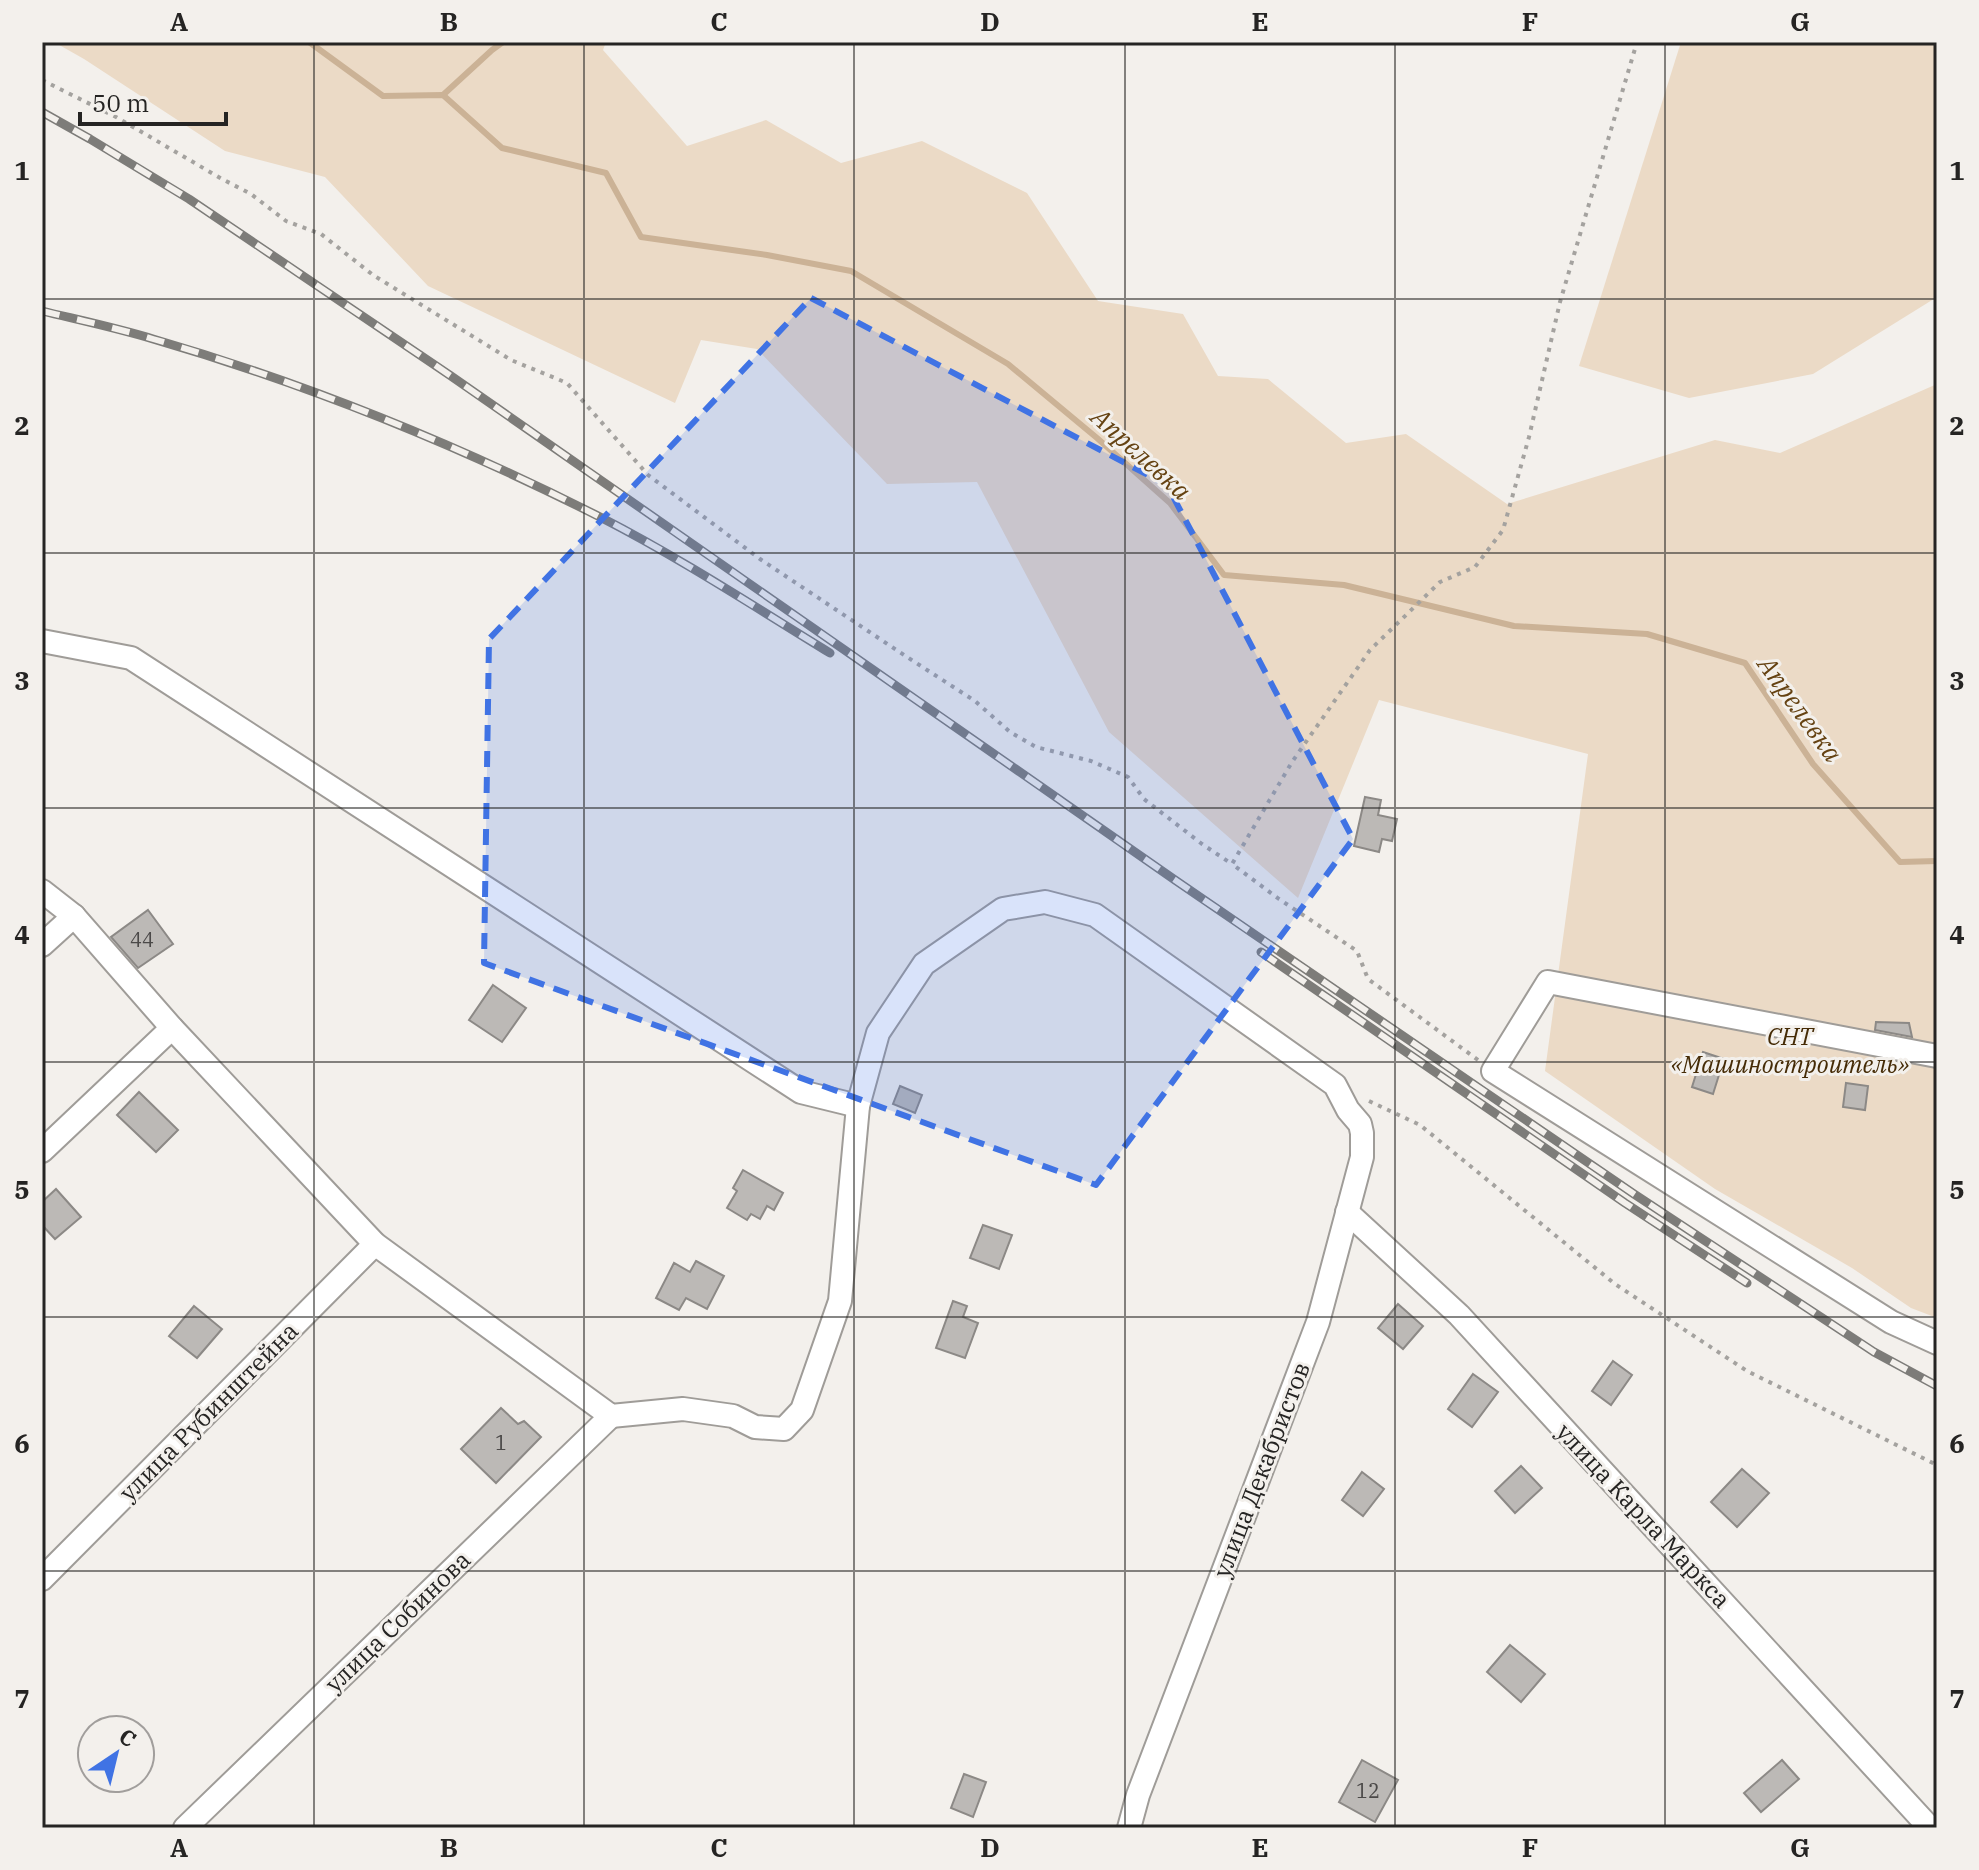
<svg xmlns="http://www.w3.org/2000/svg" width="1979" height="1870" viewBox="0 0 1979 1870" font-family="'IBM Plex Serif',serif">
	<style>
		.green { fill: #ebdac6 }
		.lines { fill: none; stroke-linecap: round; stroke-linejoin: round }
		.stream { stroke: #cbb296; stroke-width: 6 }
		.building { fill: #bcb9b6; stroke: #8c8986; stroke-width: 2 }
		.street-casing { stroke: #9f9c98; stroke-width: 26 }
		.path { stroke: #a4a29f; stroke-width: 4; stroke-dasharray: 4 6; stroke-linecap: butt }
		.street { stroke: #fff; stroke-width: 22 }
		.rail-casing { stroke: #7d7c79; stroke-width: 9 }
		.rail { stroke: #f3f0ec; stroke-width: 6; stroke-dasharray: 18; stroke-linecap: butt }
		.marked { fill: #4073e4; fill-opacity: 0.2; stroke: #4073e4; stroke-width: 6; stroke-dasharray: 16 10; stroke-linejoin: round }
		.grid { fill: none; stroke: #252423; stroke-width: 2; stroke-opacity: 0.55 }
		.labels { text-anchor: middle; stroke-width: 6; stroke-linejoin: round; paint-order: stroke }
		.number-label { font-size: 20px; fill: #4b4948 }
		.park-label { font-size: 24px; font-style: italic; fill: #452b06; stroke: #f3f0ec }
		.street-label { font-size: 24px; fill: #252423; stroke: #f3f0ec }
		.water-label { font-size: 26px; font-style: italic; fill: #654212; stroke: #f3f0ec }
		.neatline { fill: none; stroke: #252423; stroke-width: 3 }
		.grid-label { font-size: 26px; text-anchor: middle; font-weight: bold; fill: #252423 }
	</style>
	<rect width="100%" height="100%" fill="#f3f0ec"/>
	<g class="green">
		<path d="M54,42h552l-3,8 84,96 79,-26 75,43 81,-22 105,52 71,108 85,13 35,62 50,3 78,64 60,-9 101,70 208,-64 65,13 157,-69v934l-26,-10 -59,-40 -137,-79 -170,-118 43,-317 -209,-54 -81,198 -189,-166 -132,-250 -90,2 -130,-135 -56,-9 -26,63 -247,-117 -103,-109 -100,-26 -141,-92z"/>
		<path d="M1681,42h256v255l-124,77 -124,24 -110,-32z"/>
	</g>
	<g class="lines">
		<g class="stream">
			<path d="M309,42l74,54 60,-1 59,53 104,25 35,64 126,18 84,16 157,93 89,74 73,65 54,72 120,10 170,41 133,8 98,29 68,101 87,98 37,-1"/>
			<path d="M443,95l49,-45 11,-8"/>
		</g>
	</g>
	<g class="building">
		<path d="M1365,797l16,3 -3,15 19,4 -5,22 -10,-2 -3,13 -25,-6z"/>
		<path d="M148,910l25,34 -35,24 -27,-31z"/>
		<path d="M493,985l33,23 -24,34 -33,-22z"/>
		<path d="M1876,1022l33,1 3,14 -37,-7z"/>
		<path d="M1703,1052l21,7 -11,35 -21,-7z"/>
		<path d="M1846,1083l22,3 -3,24 -22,-3z"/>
		<path d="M900,1086l22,9 -7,18 -22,-9z"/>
		<path d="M139,1092l39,38 -22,22 -39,-37z"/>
		<path d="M743,1170l40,23 -9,17 -7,-4 -7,13 -9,-5 -4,6 -20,-12 10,-17 -4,-3z"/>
		<path d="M56,1189l25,28 -26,22 -13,-14v-23z"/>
		<path d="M983,1225l29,10 -13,34 -29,-11z"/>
		<path d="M696,1261l28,15 -17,33 -21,-11 -7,12 -23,-12 18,-35 16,9z"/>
		<path d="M953,1301l14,5 -4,11 15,6 -13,35 -29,-10z"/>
		<path d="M1398,1304l25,22 -20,23 -25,-21z"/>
		<path d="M194,1306l28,23 -25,29 -28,-22z"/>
		<path d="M1613,1361l19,14 -21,30 -19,-14z"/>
		<path d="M1473,1374l25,18 -26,35 -24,-18z"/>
		<path d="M501,1408l17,16 6,-3 17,16 -45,46 -35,-34z"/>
		<path d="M1521,1466l21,22 -27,25 -20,-22z"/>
		<path d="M1742,1469l27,24 -32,34 -26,-25z"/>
		<path d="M1362,1472l22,17 -21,27 -21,-16z"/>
		<path d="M1510,1645l35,29 -24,28 -34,-30z"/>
		<path d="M1362,1760l36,20 -23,42 -36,-20z"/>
		<path d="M1782,1760l17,19 -38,33 -17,-19z"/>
		<path d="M964,1774l22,8 -13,35 -22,-9z"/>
	</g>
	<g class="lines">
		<g class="street-casing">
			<g id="street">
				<path d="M42,641l89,17 670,434 57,14"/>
				<path d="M42,891l32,25 98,112 203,216 236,172 72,-7 50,7 22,11 29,2 18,-19 38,-109 18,-195 20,-73 46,-69 79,-55 42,-7 50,13 240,170 13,25 12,14 2,9v24l-44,165 -180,473 -9,33"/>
				<path d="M42,945l32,-29"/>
				<path d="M1937,1056l-389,-74 -55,89 398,251 46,21"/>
				<path d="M42,1151l130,-123"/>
				<path d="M1347,1212l112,103 471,513"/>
				<path d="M42,1579l333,-335"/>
				<path d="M185,1828l426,-412"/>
			</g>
		</g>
		<g class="path">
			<path d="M42,80l74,37 106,62 29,15 35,27 35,13 52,41 138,85 56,23 81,92 112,84 147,98 68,44 35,31 26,15 55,14 37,16 16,22 58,45 30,20"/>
			<path d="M1478,1060l-110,-81 -11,-28 -78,-52 -47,-35 60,-102 78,-112 70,-68 35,-15 28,-37 26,-93 31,-135 77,-260"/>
			<path d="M1369,1101l51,24 195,159 132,87 190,94"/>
		</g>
		<use href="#street" class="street"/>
		<g class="rail-casing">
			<g id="rail">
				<path d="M42,112l48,27 99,60 262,177 724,504 459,314 240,158 63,34"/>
				<path d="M42,311c37,9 75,17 111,28 155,45 305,106 449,179 78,40 153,89 228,135"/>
				<path d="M1261,952l364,251 122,80"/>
			</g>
		</g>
		<use href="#rail" class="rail"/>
	</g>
	<path class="marked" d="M811,298l356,187 186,354 -257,346 -612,-222 5,-324z"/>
	<path class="grid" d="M314,42v1786M584,42v1786M854,42v1786M1125,42v1786M1395,42v1786M1665,42v1786M42,299h1895M42,553h1895M42,808h1895M42,1062h1895M42,1317h1895M42,1571h1895"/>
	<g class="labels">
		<g class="number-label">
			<text x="142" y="947">44</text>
			<text x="501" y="1450">1</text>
			<text x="1368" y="1798">12</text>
		</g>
		<g class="park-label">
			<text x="1790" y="1045">СНТ<tspan x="1790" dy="28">«Машиностроитель»</tspan></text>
		</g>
		<g class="street-label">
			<text transform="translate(209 1412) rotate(-45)" y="8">улица Рубинштейна</text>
			<text transform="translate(1262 1470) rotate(-69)" y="8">улица Декабристов</text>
			<text transform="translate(1643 1516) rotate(47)" y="8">улица Карла Маркса</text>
			<text transform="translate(398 1622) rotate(-44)" y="8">улица Собинова</text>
		</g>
		<g class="water-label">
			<text transform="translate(1141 454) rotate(42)" y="9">Апрелевка</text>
			<text transform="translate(1800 709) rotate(54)" y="9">Апрелевка</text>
		</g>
	</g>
	<rect width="1979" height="1870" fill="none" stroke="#f3f0ec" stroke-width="88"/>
	<g transform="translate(116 1754) rotate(35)"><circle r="38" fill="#f3f0ec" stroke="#a19e9c" stroke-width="2"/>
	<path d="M0-6L14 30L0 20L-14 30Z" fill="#4073e4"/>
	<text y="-12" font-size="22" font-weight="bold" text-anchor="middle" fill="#252423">С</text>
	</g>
	<path d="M80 112v12h146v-12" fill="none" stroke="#252423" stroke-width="4"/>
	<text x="92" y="112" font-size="24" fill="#252423" stroke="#f3f0ec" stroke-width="6" paint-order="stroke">50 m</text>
	<rect x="44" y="44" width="1891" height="1782" class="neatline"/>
	<g class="grid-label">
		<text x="179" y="31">A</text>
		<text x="449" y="31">B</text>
		<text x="719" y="31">C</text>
		<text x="990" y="31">D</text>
		<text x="1260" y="31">E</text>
		<text x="1530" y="31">F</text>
		<text x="1800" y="31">G</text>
		<text x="22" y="180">1</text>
		<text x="1957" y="180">1</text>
		<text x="22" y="435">2</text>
		<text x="1957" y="435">2</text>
		<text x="22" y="690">3</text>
		<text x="1957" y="690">3</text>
		<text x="22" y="944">4</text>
		<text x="1957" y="944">4</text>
		<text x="22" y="1199">5</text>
		<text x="1957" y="1199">5</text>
		<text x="22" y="1453">6</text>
		<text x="1957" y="1453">6</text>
		<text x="22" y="1708">7</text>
		<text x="1957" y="1708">7</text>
		<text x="179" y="1857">A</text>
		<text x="449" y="1857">B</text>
		<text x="719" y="1857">C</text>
		<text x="990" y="1857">D</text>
		<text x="1260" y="1857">E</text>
		<text x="1530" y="1857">F</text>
		<text x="1800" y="1857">G</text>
	</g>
</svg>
